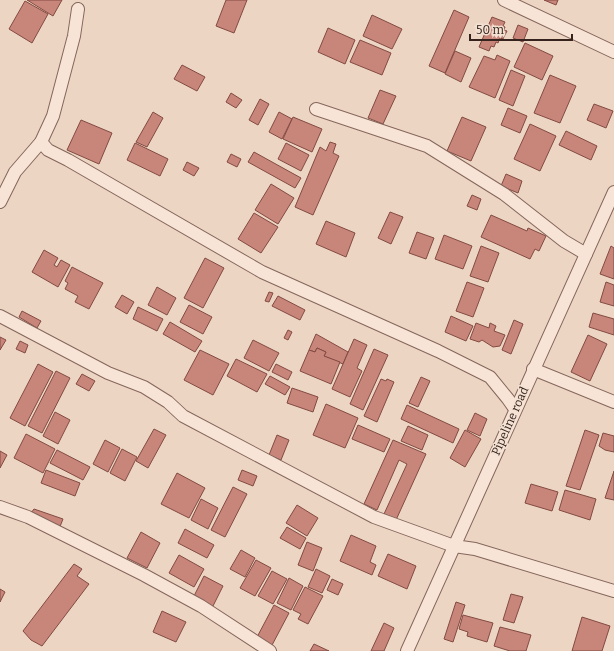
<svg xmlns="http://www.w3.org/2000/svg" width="614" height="651" viewBox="0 0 614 651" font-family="Bitter,serif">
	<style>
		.building { fill: #c8867b; stroke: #834a42 }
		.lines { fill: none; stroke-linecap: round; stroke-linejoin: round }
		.minor-casing { stroke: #85665b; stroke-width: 14 }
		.minor { stroke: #f7e4d6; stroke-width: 12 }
		.labels { text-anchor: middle; stroke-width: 3; stroke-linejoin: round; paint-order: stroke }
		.street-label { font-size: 12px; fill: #36231e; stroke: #f3e1d2 }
	</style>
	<rect width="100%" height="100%" fill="#ecd5c3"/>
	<g class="building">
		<path d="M27,0h35l-9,16z"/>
		<path d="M226,0h21l-13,33 -18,-7z"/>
		<path d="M544,0h14l-2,5z"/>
		<path d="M25,1l23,13 -16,29 -23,-14z"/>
		<path d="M454,10l15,7 -24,56 -16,-7z"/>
		<path d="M372,15l30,14 -10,20 -29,-13z"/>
		<path d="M492,17l13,5 -2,4 2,1 -1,3 3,1 -4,8 -3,-1 -2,5 -2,-1 -2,5 -3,-1 -2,5 -10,-4z"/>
		<path d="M518,25l10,4 -5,13 -10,-4z"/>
		<path d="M328,28l27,12 -10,24 -27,-12z"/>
		<path d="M360,40l31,13 -9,22 -32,-13z"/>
		<path d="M525,43l28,13 -11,24 -28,-13z"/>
		<path d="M455,51l16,7 -10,24 -16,-8z"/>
		<path d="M497,55l13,6 -15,37 -26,-11 15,-31 11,4z"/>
		<path d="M182,65l23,12 -8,14 -23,-12z"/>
		<path d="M511,70l14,6 -12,30 -14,-6z"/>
		<path d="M550,75l26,11 -16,37 -26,-10z"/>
		<path d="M380,90l16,6 -13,28 -15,-6z"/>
		<path d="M231,93l11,7 -6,8 -10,-6z"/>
		<path d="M260,99l9,5 -11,21 -9,-5z"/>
		<path d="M594,104l19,7 -7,17 -19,-8z"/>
		<path d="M508,108l19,8 -7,17 -19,-8z"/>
		<path d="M153,112l10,6 -16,29 -11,-5z"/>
		<path d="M279,112l13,7 -10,20 -13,-7z"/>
		<path d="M293,117l29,12 -10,23 -29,-13z"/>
		<path d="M462,117l24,10 -15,34 -24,-10z"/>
		<path d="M81,120l31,13 -13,31 -32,-14z"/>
		<path d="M530,124l26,12 -16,35 -26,-12z"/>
		<path d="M566,131l31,15 -6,14 -32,-15z"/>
		<path d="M330,142l6,2 -3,9 6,3 -26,59 -18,-8 25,-60 6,4z"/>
		<path d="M135,143l33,16 -8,17 -33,-16z"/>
		<path d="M286,143l23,12 -8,16 -23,-12z"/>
		<path d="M254,152l47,26 -6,10 -47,-26z"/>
		<path d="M231,154l10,5 -4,8 -10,-5z"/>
		<path d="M187,162l12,6 -5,8 -11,-6z"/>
		<path d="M506,174l16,7 -4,12 -17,-7z"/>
		<path d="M271,184l23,14 -16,26 -23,-14z"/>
		<path d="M472,195l9,4 -4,11 -10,-4z"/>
		<path d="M390,212l13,5 -12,27 -13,-6z"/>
		<path d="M254,213l24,14 -17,26 -23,-14z"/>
		<path d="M491,215l36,16 1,-3 18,8 -7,15 -4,-2 -5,10 -49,-22z"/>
		<path d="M326,221l29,12 -9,24 -30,-13z"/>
		<path d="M417,232l17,6 -8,21 -17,-6z"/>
		<path d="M444,235l28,11 -9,23 -28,-10z"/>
		<path d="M481,246l18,7 -11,29 -18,-6z"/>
		<path d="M611,246l3,2v31l-14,-5z"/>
		<path d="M44,250l14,8 -4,7 3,2 4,-7 9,5 -12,22 -26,-15z"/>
		<path d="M205,258l19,10 -21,40 -19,-10z"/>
		<path d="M72,267l31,16 -14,26 -14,-7 3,-6 -13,-7 3,-6 -3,-2z"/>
		<path d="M467,282l17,6 -11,29 -17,-6z"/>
		<path d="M606,282l8,3v21l-14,-4z"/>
		<path d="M157,287l19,11 -9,17 -19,-10z"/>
		<path d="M269,292l4,1 -4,9 -4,-1z"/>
		<path d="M122,295l12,7 -7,12 -12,-7z"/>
		<path d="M278,296l27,14 -5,10 -28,-14z"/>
		<path d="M189,305l23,12 -9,17 -23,-12z"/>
		<path d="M138,307l25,12 -6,12 -24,-12z"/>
		<path d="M22,311l19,10 -4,7 -18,-11z"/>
		<path d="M593,313l21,6v16l-25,-8z"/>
		<path d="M451,316l22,10 -7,15 -21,-9z"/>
		<path d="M514,320l9,4 -12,30 -9,-4z"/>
		<path d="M170,322l32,19 -7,11 -32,-18z"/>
		<path d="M476,323l13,5 1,-5 6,3 -2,5 11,4 -5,11 -7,1 -11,-7 -3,2 -9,-3z"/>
		<path d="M288,330l4,2 -4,8 -4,-2z"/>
		<path d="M316,334l32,18 -5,12 -19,-8 2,-4 -9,-4 -2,4 -6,-2z"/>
		<path d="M588,335l19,9 -17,37 -19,-9z"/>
		<path d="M0,337l6,3 -6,10z"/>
		<path d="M354,339l13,6 -10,23 5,3 -12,26 -18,-8z"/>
		<path d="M253,340l26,13 -10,18 -25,-13z"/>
		<path d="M20,341l8,4 -3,8 -9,-4z"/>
		<path d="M317,348l9,4 -2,4 16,6 -9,22 -31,-13 9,-21 6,2z"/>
		<path d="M374,349l14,6 -25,55 -13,-6z"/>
		<path d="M200,350l29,14 -16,31 -29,-15z"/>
		<path d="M236,359l31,15 -10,18 -30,-16z"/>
		<path d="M38,364l15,8 -28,54 -15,-8z"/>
		<path d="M276,364l16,8 -4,8 -16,-8z"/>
		<path d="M56,371l14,7 -28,55 -14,-7z"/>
		<path d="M82,374l13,7 -6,10 -13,-7z"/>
		<path d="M270,376l20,11 -5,8 -20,-11z"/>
		<path d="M421,377l9,4 -12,26 -9,-4z"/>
		<path d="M381,379l5,2 1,-2 7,3 -17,40 -13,-6z"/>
		<path d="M292,388l26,9 -5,15 -26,-9z"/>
		<path d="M326,404l32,14 -13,30 -32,-13z"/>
		<path d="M407,405l52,24 -6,14 -52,-24z"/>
		<path d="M55,412l15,8 -12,24 -15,-8z"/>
		<path d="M475,413l12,6 -7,17 -13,-6z"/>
		<path d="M358,425l32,14 -6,13 -32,-13z"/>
		<path d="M408,426l20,9 -6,15 -21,-9z"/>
		<path d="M154,429l12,6 -18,33 -12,-7z"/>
		<path d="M465,430l16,9 -16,28 -15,-9z"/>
		<path d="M585,430l14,5 -19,55 -14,-4z"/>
		<path d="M603,433l11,3v16l-9,-2 -6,-4z"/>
		<path d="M26,434l29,15 -12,24 -29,-15z"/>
		<path d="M277,435l12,5 -8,20 -12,-5z"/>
		<path d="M105,440l15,8 -12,24 -15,-8z"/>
		<path d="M393,440l33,14 -30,66 -12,-6 23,-50 -8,-4 -22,50 -13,-6z"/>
		<path d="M122,449l15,8 -12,24 -15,-8z"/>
		<path d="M57,450l33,17 -7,13 -33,-17z"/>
		<path d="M0,451l7,4 -7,13z"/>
		<path d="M46,470l34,13 -5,13 -34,-13z"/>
		<path d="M242,470l15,6 -4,10 -15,-6z"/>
		<path d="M614,471v29l-9,-2z"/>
		<path d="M177,473l28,15 -16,30 -28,-14z"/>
		<path d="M531,484l27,8 -6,19 -27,-8z"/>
		<path d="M233,487l14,7 -22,43 -14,-7z"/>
		<path d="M565,490l31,9 -6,21 -31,-10z"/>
		<path d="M201,499l17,9 -10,21 -17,-9z"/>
		<path d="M297,505l21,13 -11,18 -21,-13z"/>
		<path d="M34,509l29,10 -4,10 -31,-12z"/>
		<path d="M287,527l19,11 -6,11 -20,-11z"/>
		<path d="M185,529l29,16 -7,13 -29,-15z"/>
		<path d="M141,532l19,11 -13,25 -20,-10z"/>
		<path d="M351,535l25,11 -6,16 6,3 -4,10 -32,-14z"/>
		<path d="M307,542l15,6 -9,23 -15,-6z"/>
		<path d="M241,550l14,8 -10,19 -15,-8z"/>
		<path d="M388,554l28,12 -9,23 -29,-13z"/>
		<path d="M179,555l25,14 -10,18 -25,-14z"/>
		<path d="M256,560l15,8 -16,28 -15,-8z"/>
		<path d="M74,564l8,5 -5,7 12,8 -47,62 -11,-6 -8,-9z"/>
		<path d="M316,569l14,7 -8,17 -14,-6z"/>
		<path d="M272,571l15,8 -14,25 -15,-8z"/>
		<path d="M204,576l19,10 -11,22 -19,-10z"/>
		<path d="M289,578l14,8 -12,24 -14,-7z"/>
		<path d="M332,579l11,5 -5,11 -11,-5z"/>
		<path d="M305,587l18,9 -15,28 -10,-5 3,-5 -8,-4z"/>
		<path d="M0,589l5,3 -5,10z"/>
		<path d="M511,594l12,3 -9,26 -11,-3z"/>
		<path d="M456,602l9,3 -12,37 -9,-3z"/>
		<path d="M274,605l15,8 -18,34 -15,-8z"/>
		<path d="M162,611l24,11 -10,20 -23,-10z"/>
		<path d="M463,615l30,8 -6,19 -20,-6 1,-4 -9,-3z"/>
		<path d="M582,617l28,9 -8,25h-30z"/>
		<path d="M384,623l10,5 -10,23h-13z"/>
		<path d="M500,627l31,8 -5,16h-16l-16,-5z"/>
		<path d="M314,644l15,7h-19z"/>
	</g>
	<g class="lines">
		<g class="minor-casing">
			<g id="minor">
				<path d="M504,0l110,52"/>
				<path d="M316,109l111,37 77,48 60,47 22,13"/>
				<path d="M41,142l7,8 20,10 194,112 176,79 52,26 18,22 7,10"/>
				<path d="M0,202l15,-30 26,-30 12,-26 21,-80 4,-27"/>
				<path d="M0,316l108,57 36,14 24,15 15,14 191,101 80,29 21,3 139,42"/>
				<path d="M533,369l81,33"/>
				<path d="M0,507l28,10 116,58 57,31 69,45"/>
				<path d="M407,651l207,-459"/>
			</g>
		</g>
		<use href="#minor" class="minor"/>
	</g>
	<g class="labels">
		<g class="street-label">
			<text transform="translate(510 421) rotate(-66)" y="4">Pipeline road</text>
		</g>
	</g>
	<path d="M470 34v6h102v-6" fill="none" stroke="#36231e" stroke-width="2"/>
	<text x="476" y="34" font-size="12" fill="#36231e" stroke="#f3e1d2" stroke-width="3" paint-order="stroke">50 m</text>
</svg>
